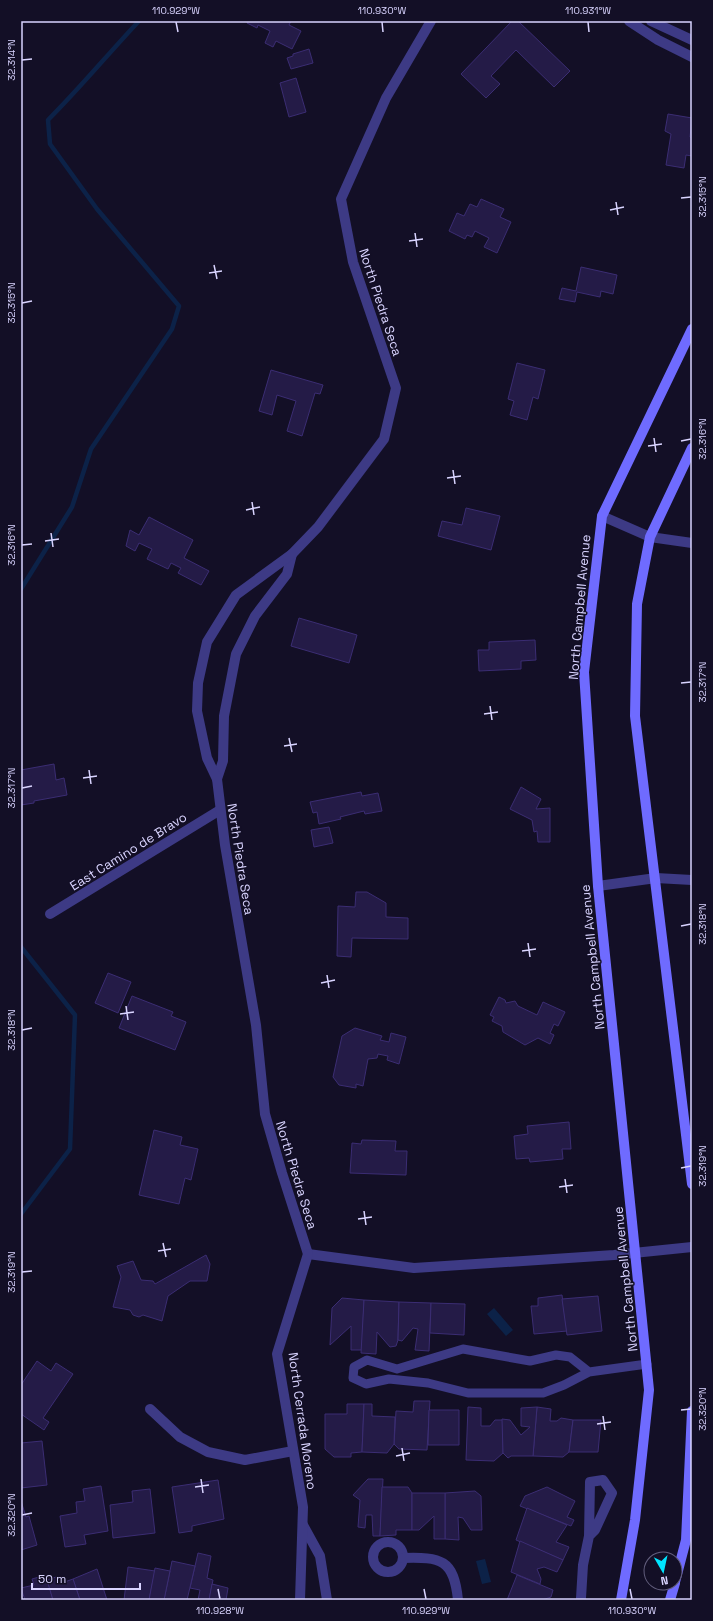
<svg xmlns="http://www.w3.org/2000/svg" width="713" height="1621" viewBox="0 0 713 1621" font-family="'Space Grotesk',sans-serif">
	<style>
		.water { fill: #0c2248 }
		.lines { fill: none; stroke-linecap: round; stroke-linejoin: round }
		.stream { stroke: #0c2248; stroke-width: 4.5 }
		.building { fill: #241b47; stroke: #3b2d73 }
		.service { stroke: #3d3a85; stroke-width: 9 }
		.minor { stroke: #3d3a85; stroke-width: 10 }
		.secondary { stroke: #6f6bff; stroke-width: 10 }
		.ticks { fill: none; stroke: #d9d4ff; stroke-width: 1.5 }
		.labels { text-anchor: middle; stroke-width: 3; stroke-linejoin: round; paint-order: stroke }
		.street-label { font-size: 13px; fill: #d9d4ff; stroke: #130f26 }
		.neatline { fill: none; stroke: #d9d4ff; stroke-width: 1.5 }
		.ticks-label { font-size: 10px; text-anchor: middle; fill: #d9d4ff }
	</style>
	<rect width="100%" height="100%" fill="#130f26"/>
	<g class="water">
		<path d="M494,1308l19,22 -7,6 -19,-22z"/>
		<path d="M485,1559l6,23 -9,2 -6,-23z"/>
	</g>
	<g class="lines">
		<g class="stream">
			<path d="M21,589l51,-82 19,-58 81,-120 7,-23 -82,-97 -47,-65 -2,-24c32,-32 60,-66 91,-99"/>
			<path d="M21,947l54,68 -5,134 -49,65"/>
		</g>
	</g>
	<g class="building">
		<path d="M248,21h43l-2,4 12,6 -9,18 -16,-8 -3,6 -8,-4 5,-12 -12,-6 -1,3 -10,-5z"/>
		<path d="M512,21h6l52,50 -16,16 -38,-37 -25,26 9,8 -14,14 -25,-24z"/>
		<path d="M309,49l4,14 -22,6 -4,-11 6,-2v-2z"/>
		<path d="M296,78l10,34 -17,5 -9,-34z"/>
		<path d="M668,114l24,4 -2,19 2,1v18l-6,-1 -2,13 -18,-3 5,-31 -6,-3z"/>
		<path d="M481,199l23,10 -4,8 11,5 -14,31 -13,-6 5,-9 -14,-7 -3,6 -5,-2 -2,4 -16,-8 8,-18 7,3 6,-12 7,3z"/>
		<path d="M581,267l36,8 -4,19 -12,-3 -1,6 -23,-5 -2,10 -16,-3 3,-11 14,3z"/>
		<path d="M517,363l28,7 -7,29 -5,-2 -6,23 -17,-5 4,-14 -6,-2z"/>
		<path d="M271,370l52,15 -3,9 -5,-1 -13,43 -15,-5 9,-30 -19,-6 -5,20 -13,-4z"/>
		<path d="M466,508l34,8 -9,34 -53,-14 4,-15 20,4z"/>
		<path d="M149,517l44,23 -9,18 25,13 -8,14 -23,-12 3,-5 -10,-5 -3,6 -21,-10 5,-10 -13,-6 -4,8 -9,-5 4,-16 9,5z"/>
		<path d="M299,618l58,17 -8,28 -58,-17z"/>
		<path d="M535,640l1,20 -15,1v8l-42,2 -1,-21h11v-8z"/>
		<path d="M54,764l2,16 8,-2 3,17 -33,6v2l-13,2v-35z"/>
		<path d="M521,787l20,12 -5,10 14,-1v34h-12l-1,-11 -3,1 -2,-12 -22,-11z"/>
		<path d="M361,792l1,4 16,-3 4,18 -17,3 -1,-3 -24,6 1,2 -22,5 -2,-12 -4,1 -3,-11z"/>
		<path d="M329,827l4,16 -19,4 -3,-17z"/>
		<path d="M356,892h11l19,11v14l22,1v21l-56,-1 -1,19 -14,-1 1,-50 17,1z"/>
		<path d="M108,973l23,9 -13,31 -23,-10z"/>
		<path d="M132,996l41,16 -2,4 15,6 -11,28 -56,-22z"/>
		<path d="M499,997l6,3 1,3 9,-2 3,5 19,9 6,-13 22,10 -7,14 -4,-2 -4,9 4,2 -4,9 -12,-6 -13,7 -22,-13 -1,-6 -10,-5 2,-4 -4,-2z"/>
		<path d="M355,1028l27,8 -2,4 9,2 2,-9 15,4 -7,27 -12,-4 1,-4 -10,-2 -1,4 -9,1 -5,27 -7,-2v4l-17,-3 -6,-8 9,-41z"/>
		<path d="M569,1122l2,27h-9l1,10 -33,3 -1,-4 -13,1 -2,-23 14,-2 -1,-8z"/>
		<path d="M154,1130l28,7 -2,8 18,4 -7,31 -6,-2 -6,26 -40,-9z"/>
		<path d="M362,1140l34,1 -1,10h12l-1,24 -56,-2 2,-30 9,1z"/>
		<path d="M206,1255l4,9 -3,17h-17l-22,15 -6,25 -19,-6 -4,2 -6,-2 -3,-5 -17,-3 8,-30 -4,-11 16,-5 8,19 12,1 2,3z"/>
		<path d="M562,1295l5,36 -33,3 -3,-28h7v-8z"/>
		<path d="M598,1296l4,35 -35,4 -5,-36z"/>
		<path d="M342,1298l22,2 -2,50h-11v-24l-21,19 2,-37z"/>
		<path d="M364,1300l35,2 -1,38 -2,6 -6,1 -13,-15 -1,22 -15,-1z"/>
		<path d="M399,1302l32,1 -2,48 -14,-1 3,-21 -5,-1 -11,13 -4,-1z"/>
		<path d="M431,1303l34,1 -1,31 -34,-2z"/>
		<path d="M37,1361l14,10 5,-8 17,11 -30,44 6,4 -5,8 -23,-16v-29z"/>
		<path d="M414,1401h16l-3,49 -28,-1 -5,-5 2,-33 17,1z"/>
		<path d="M347,1404h17l-2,48 -11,1v4h-17l-9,-8v-35h22z"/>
		<path d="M364,1404h8v12l23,1 -1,27 -7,9 -25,-1z"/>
		<path d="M468,1407l13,1v18h9l5,-6h8v33l-9,8 -28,-1z"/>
		<path d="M537,1407l14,2 -1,12h7l4,-3 12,2 -4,32 -6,5 -30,-1z"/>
		<path d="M537,1407l-4,49h-22l-3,2 -5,-5 -1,-34 8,1 11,15 9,-8 -9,-1v-18z"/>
		<path d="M429,1410h30v35h-31z"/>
		<path d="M573,1420h28l-3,32h-29z"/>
		<path d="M42,1441l5,44 -26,3v-45z"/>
		<path d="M368,1479h15l-3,57h-7l-1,-21h-6l-1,13 -7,-1 2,-27 -7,-5z"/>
		<path d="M218,1480l6,39 -32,7v5l-13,2 -7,-46z"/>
		<path d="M101,1486l7,45 -24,4 2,9 -21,3 -5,-31 17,-3 -1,-11 9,-1 -2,-12z"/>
		<path d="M382,1487h26l4,6v37h-16v5l-16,1z"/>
		<path d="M547,1487l28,14 -8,16 7,3 -3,6 -51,-20 5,-10z"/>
		<path d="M150,1489l5,44 -42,5 -3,-33 23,-3 -1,-11z"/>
		<path d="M475,1491l6,5 1,34h-11l-8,-12 -5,-1 1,23 -14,-1v-46z"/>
		<path d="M412,1493h33v46h-11v-23l-15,14h-7z"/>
		<path d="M21,1501l5,16 3,-1 8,29 -16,5z"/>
		<path d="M527,1508l40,17 -11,17 13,5 -6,13 -47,-20z"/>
		<path d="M520,1541l43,19 -6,12 -13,-5 -7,2 4,10 -1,5 -29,-12z"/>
		<path d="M198,1553l13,3 -4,22 6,2 -4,20h-11l2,-10 -10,-2z"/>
		<path d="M172,1561l23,5 -8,34h-23z"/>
		<path d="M128,1567l27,4 -6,29h-25z"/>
		<path d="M155,1568l15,3 -6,29h-15z"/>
		<path d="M97,1569l10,31h-27l-7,-21z"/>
		<path d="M46,1575l7,25h-28l-4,-12 13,-3 -2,-6z"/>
		<path d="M517,1575l36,15 -2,7 -9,3h-35z"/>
		<path d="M56,1577l3,7 14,-5 7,21h-27l-6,-20z"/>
		<path d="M212,1584l16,4 -2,12h-17z"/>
	</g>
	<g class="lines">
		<path class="service" d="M589,1372l-19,-15 -14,-2 -26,6 -67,-12 -66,20 -30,-9 -13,7 -1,11 13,6 23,-5 39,4 40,10h75l21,-8 25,-13 58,-8"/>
		<g class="minor">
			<path d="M629,21l29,19 34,17"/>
			<path d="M651,21l41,19"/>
			<path d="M602,516l48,21 42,6"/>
			<path d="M217,779l6,-18 1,-45 12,-62 19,-38 32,-42 5,-20"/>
			<path d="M598,886l58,-8 36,2"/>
			<path d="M50,914l170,-104"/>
			<path d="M308,1254l-26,-81 -17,-59 -9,-89 -31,-180 -8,-66 -10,-21 -10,-47 1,-28 9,-41 29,-47 56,-41 26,-27 66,-88 12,-51 -43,-126 -12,-63 45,-101 45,-77"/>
			<path d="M308,1254l106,14 200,-13 78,-8"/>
			<path d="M150,1409l30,28 28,15 37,8 48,-9"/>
			<path d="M303,1525l17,31 7,44"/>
			<circle cx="388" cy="1557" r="15"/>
			<path d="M403,1558c38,-1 51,1 55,42"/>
			<path d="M581,1598l2,-33 6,-29 1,-54 13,-2 9,13 -17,37 -6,6"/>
			<path d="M300,1600l3,-93 -26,-153 31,-100"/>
		</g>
		<g class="secondary">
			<path d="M692,448l-42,89 -13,67 -2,112 57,468"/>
			<path d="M675,1582l11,-42 6,-129"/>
			<path d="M621,1600l14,-80 14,-130 -51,-504 -14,-214 18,-156 90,-187"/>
			<path d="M670,1600l5,-17"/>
		</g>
	</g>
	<path class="ticks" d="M176,22l2,10M382,22l1,10M588,22l1,10M22,60l10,-1M681,198l10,-1M616,202l2,13M610,210l14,-3M415,233l2,14M409,241l14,-2M214,265l3,14M209,273l13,-2M22,303l10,-2M654,438l2,14M681,441l10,-2M648,446l14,-2M453,470l2,14M447,478l14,-2M252,502l2,13M246,510l14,-3M51,533l2,14M45,541l14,-2M22,545l10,-1M681,683l10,-1M490,706l2,14M484,714l14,-2M289,738l3,14M284,746l13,-2M89,770l2,14M83,778l14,-2M22,788l10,-2M681,926l10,-2M528,943l2,14M522,951l14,-2M327,975l2,13M321,983l14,-3M126,1006l2,14M120,1014l14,-2M22,1030l10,-2M681,1168l10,-2M565,1179l2,14M559,1187l14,-2M364,1211l2,14M358,1219l14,-2M163,1243l3,14M158,1251l13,-2M22,1272l10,-1M681,1410l10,-1M603,1416l2,14M597,1424l14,-2M402,1448l2,13M396,1456l14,-3M201,1479l2,14M195,1487l14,-2M22,1515l10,-2M218,1589l2,10M424,1589l2,10M630,1589l2,10"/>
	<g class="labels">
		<g class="street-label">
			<text transform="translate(381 302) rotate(72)" y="5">North Piedra Seca</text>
			<text transform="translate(579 607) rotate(-85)" y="5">North Campbell Avenue</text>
			<text transform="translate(128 851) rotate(-32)" y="5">East Camino de Bravo</text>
			<text transform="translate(241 859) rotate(81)" y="5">North Piedra Seca</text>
			<text transform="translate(592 957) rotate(-96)" y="5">North Campbell Avenue</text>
			<text transform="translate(297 1175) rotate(73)" y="5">North Piedra Seca</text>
			<text transform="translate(625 1279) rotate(-96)" y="5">North Campbell Avenue</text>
			<text transform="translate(303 1421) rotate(82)" y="5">North Cerrada Moreno</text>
		</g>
	</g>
	<rect width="713" height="1621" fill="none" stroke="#130f26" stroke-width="44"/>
	<g transform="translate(663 1571) rotate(171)"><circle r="19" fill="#130f26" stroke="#625e7d"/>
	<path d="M0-3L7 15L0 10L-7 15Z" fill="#00e5ff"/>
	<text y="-6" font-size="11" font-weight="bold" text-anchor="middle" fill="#d9d4ff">N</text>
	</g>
	<path d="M32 1583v6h108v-6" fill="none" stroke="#d9d4ff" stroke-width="2"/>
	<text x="38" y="1583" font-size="12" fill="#d9d4ff" stroke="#130f26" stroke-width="3" paint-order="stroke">50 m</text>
	<rect x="22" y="22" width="669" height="1577" class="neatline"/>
	<g class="ticks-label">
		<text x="176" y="14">110.929°W</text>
		<text x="382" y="14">110.930°W</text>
		<text x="588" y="14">110.931°W</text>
		<text transform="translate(11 60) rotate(-90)" y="4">32.314°N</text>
		<text transform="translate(702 197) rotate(-90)" y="4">32.315°N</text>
		<text transform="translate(11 303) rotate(-90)" y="4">32.315°N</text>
		<text transform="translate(702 439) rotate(-90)" y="4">32.316°N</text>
		<text transform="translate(11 545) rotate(-90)" y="4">32.316°N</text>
		<text transform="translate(702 682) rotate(-90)" y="4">32.317°N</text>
		<text transform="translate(11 788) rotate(-90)" y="4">32.317°N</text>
		<text transform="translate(702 924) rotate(-90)" y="4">32.318°N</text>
		<text transform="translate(11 1030) rotate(-90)" y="4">32.318°N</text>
		<text transform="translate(702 1166) rotate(-90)" y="4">32.319°N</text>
		<text transform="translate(11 1272) rotate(-90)" y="4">32.319°N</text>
		<text transform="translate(702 1409) rotate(-90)" y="4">32.320°N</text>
		<text transform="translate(11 1515) rotate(-90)" y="4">32.320°N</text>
		<text x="220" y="1614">110.928°W</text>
		<text x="426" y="1614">110.929°W</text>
		<text x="632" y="1614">110.930°W</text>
	</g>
</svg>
